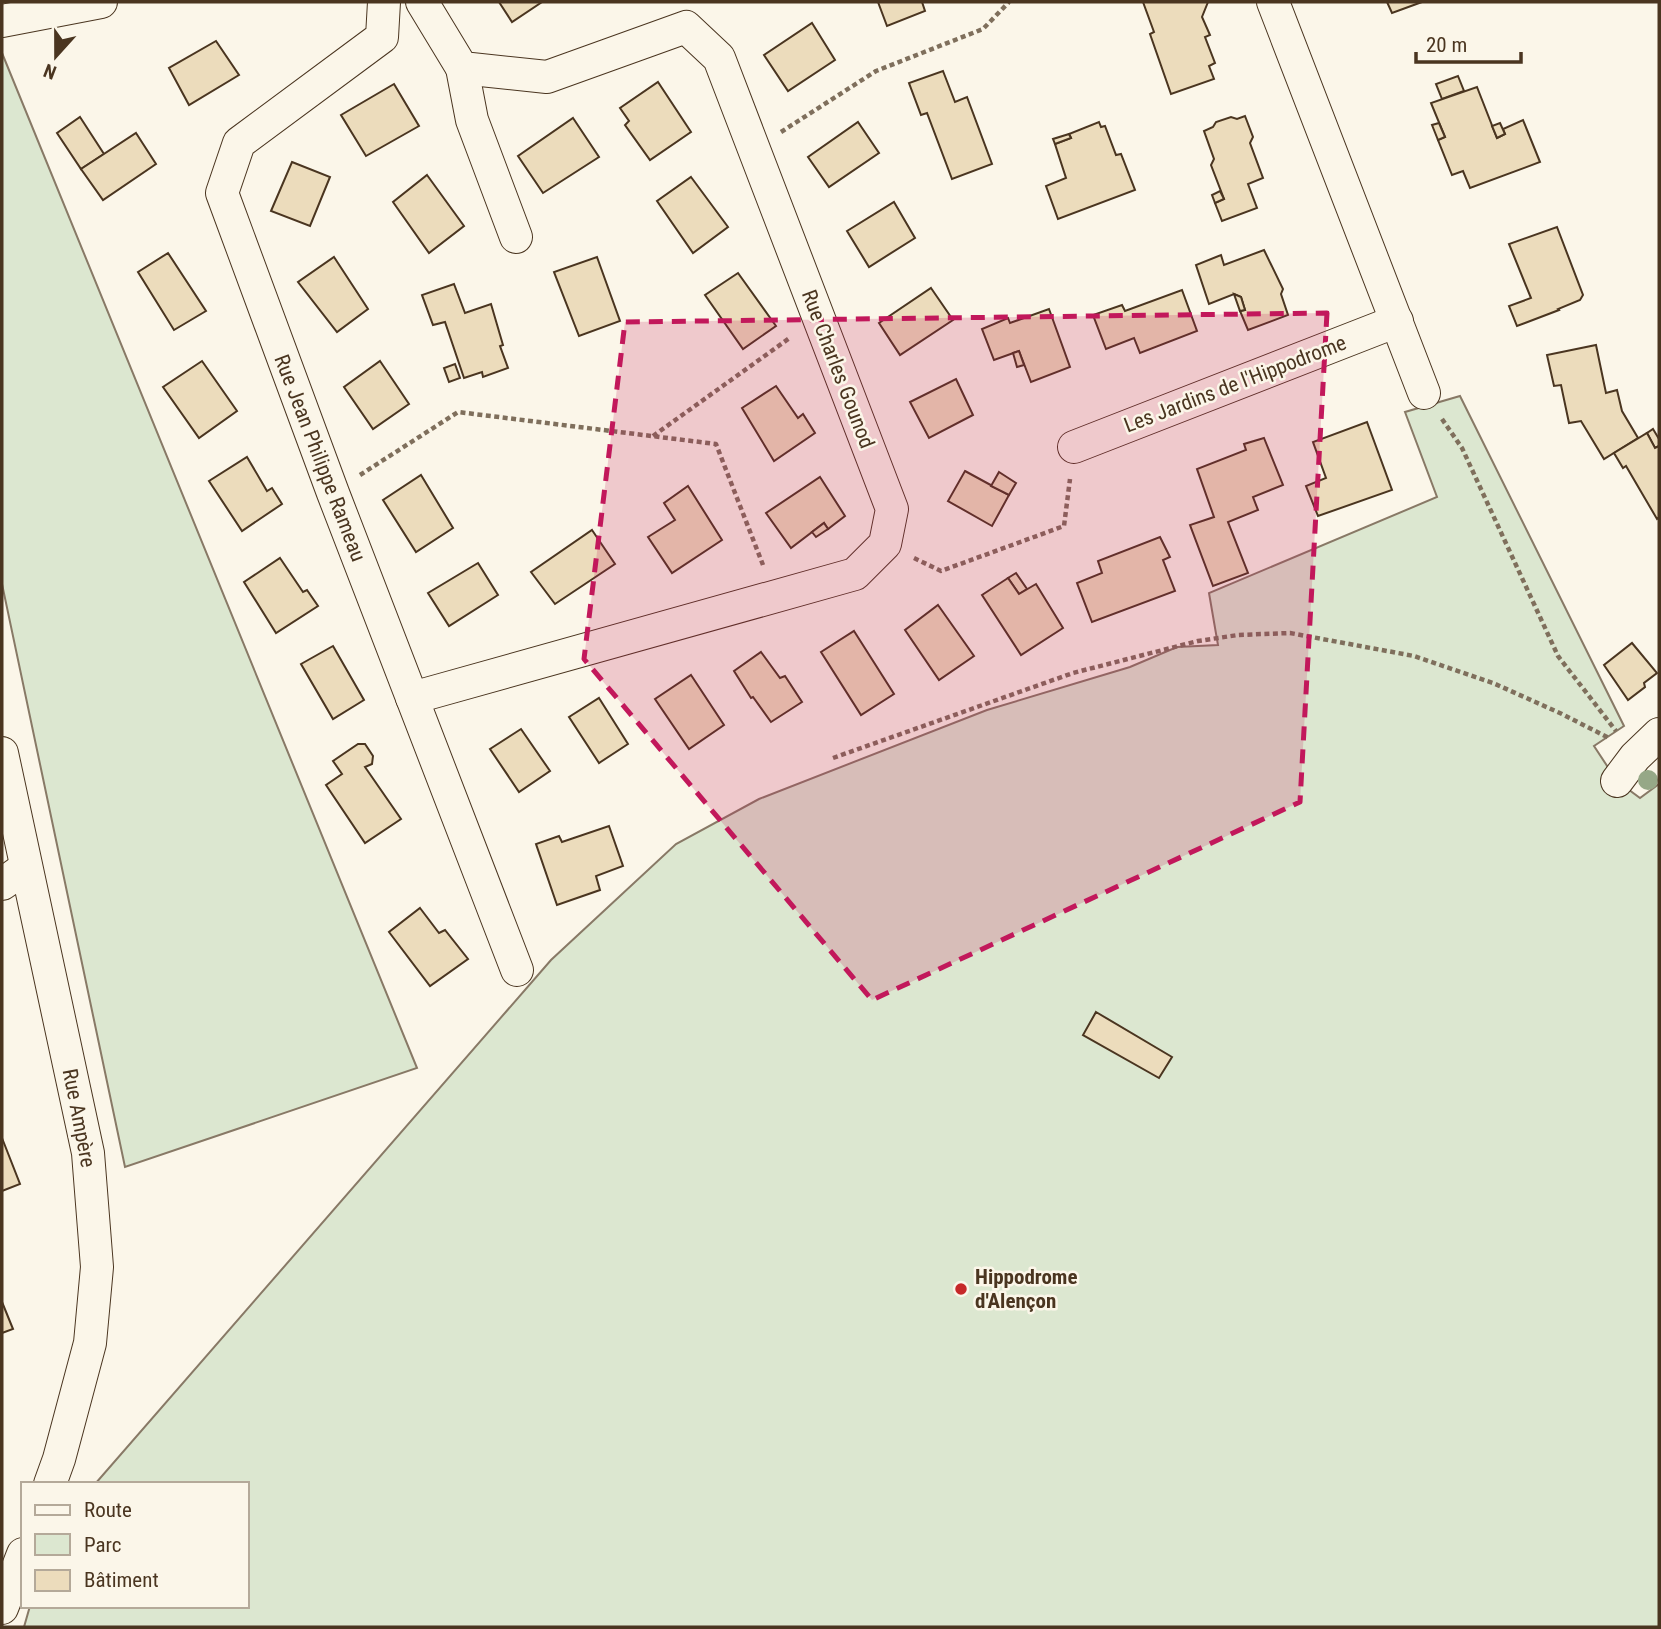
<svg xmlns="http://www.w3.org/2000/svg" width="1661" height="1629" viewBox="0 0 1661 1629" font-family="'Roboto Condensed',sans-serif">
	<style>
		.green { fill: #dce7d0; stroke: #887966; stroke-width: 2 }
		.building { fill: #ecdcbc; stroke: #4a3520; stroke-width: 2 }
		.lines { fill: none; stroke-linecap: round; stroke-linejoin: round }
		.street-casing { stroke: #4a3520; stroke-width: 34 }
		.path { stroke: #7f6f5c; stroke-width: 4.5; stroke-dasharray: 5 3.5; stroke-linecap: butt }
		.street { stroke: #fbf6e9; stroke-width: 32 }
		.tree { fill: #96a887 }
		.marked { fill: #c2185b; fill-opacity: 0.2; stroke: #c2185b; stroke-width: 5; stroke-dasharray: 14 9; stroke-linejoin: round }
		.poi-dot { fill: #c62828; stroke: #fbf6e9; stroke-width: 2.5 }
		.labels { text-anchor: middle; stroke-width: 5; stroke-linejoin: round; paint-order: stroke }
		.street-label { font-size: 21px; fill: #4a3520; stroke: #fbf6e9 }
		.poi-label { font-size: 21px; font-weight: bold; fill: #4a3520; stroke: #fbf6e9; text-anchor: start }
	</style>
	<rect width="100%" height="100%" fill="#fbf6e9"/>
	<g class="green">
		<path d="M2,53l415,1015 -292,99 -123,-583z"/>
		<path d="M1460,396l164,330 -30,20 23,35 23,17 19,-14v843h-1635l6,-21h217v-122h-152l456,-524 125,-116 83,-45 228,-89 143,-43 47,-20 41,-2 -9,-52 228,-96 -32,-85z"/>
	</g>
	<g class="building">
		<path d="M499,2h43l-30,20z"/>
		<path d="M878,2h44l3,9 -38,15z"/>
		<path d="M1143,2h65l-6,15 8,18 -5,2 10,26 -6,3 5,13 -43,15 -21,-60 4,-2z"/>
		<path d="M1387,2h35l-30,11z"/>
		<path d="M812,23l23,37 -47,31 -24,-36z"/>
		<path d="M216,41l23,34 -50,30 -20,-37z"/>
		<path d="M943,71l12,31 12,-5 25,67 -40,15 -25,-66 -6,2 -12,-32z"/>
		<path d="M1458,76l6,15 -22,8 -6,-15z"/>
		<path d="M658,82l33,50 -41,28 -25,-35 4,-4 -9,-13z"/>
		<path d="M394,84l25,42 -53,30 -25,-41z"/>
		<path d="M1477,87l20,51 8,-4 -2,-5 20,-9 17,42 -70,26 -7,-17 -11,4 -14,-35 7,-3 -14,-34z"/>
		<path d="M1245,116l8,21 -3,6 13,35 -15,6 9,24 -35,13 -7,-18 9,-4 -13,-34 3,-6 -10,-28 9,-4 3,-5 15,-5 6,2z"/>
		<path d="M80,117l24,37 -23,15 -24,-36z"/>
		<path d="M573,118l26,39 -56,36 -25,-37z"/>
		<path d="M858,122l21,31 -50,34 -21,-30z"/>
		<path d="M1099,122l2,5 4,-1 11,29 5,-1 14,36 -77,29 -12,-33 20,-8 -11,-34 16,-6 -2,-4z"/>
		<path d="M1439,123l6,14 -7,3 -6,-15z"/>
		<path d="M1500,123l5,11 -8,4 -5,-12z"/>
		<path d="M136,133l20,31 -53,36 -22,-31z"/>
		<path d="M1069,134l2,4 -16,6 -2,-5z"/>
		<path d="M292,162l38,15 -20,49 -39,-15z"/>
		<path d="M427,175l37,51 -35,27 -36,-51z"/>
		<path d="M691,177l37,50 -35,26 -36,-52z"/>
		<path d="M1220,191l4,8 -9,4 -3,-8z"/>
		<path d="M894,202l21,36 -46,29 -22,-36z"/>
		<path d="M1557,227l26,68 -3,5 -22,9 1,1 -42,16 -8,-20 22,-8 -22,-54z"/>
		<path d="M1264,250l19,39 -2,5 7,21 -40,15 -8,-19 5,-1 -4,-13 -7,-3 -25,10 -13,-39 25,-10 3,10z"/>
		<path d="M168,253l38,58 -32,19 -36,-58z"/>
		<path d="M334,257l34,52 -31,23 -39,-50z"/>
		<path d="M597,257l23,64 -41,15 -25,-64z"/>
		<path d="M738,273l38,53 -33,23 -38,-54z"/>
		<path d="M454,284l11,29 26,-9 12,41 -3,1 8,22 -25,9 -1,-5 -18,6 -19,-56 -12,3 -11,-30z"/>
		<path d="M931,288l22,32 -53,35 -21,-32z"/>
		<path d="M1182,290l15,41 -57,22 -6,-15 -28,11 -13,-34 29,-10 3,6z"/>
		<path d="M1234,294l7,3 4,13 -5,1z"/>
		<path d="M1049,309l21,58 -39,15 -12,-31 -25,9 -12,-31 26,-11 2,5z"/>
		<path d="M1596,345l10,48 11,-3 5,21 16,27 -34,21 -23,-38 -12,2 -8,-38 -7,1 -7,-31z"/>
		<path d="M1019,351l5,14 -7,2 -4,-14z"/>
		<path d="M202,361l35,50 -38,27 -36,-51z"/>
		<path d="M380,361l29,43 -36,25 -29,-42z"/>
		<path d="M455,364l5,14 -11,4 -5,-14z"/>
		<path d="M956,379l17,36 -44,23 -19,-36z"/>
		<path d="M776,386l22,32 5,-4 12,19 -41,28 -32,-53z"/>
		<path d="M1367,422l25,68 -74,26 -12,-30 20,-8 -13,-36z"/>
		<path d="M1653,429l6,10v7l-4,2 -8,-15z"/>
		<path d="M1647,433l8,15 4,-2v71l-2,2 -31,-53 -3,2 -9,-15z"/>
		<path d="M1264,438l19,47 -30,12 5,13 -30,12 20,51 -35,13 -23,-61 24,-8 -17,-48 49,-19 -2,-6z"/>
		<path d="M247,457l20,34 5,-3 10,16 -40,27 -33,-50z"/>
		<path d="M965,471l44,24 -17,31 -44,-25z"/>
		<path d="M999,472l17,11 -7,12 -18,-9z"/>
		<path d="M421,475l32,53 -37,24 -33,-52z"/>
		<path d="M820,477l25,39 -17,13 -4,-6 -33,25 -25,-35z"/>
		<path d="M688,486l34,54 -50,33 -24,-36 27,-17 -11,-17z"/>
		<path d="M824,523l4,6 -12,8 -4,-5z"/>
		<path d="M592,530l23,34 -60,40 -24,-32z"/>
		<path d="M1160,537l10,20 -7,3 12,31 -83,31 -15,-39 25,-10 -4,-12z"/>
		<path d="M280,558l23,34 4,-2 11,16 -42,27 -32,-51z"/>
		<path d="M478,563l20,32 -49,31 -21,-33z"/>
		<path d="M1016,573l11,16 -8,5 -11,-16z"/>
		<path d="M1008,578l11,16 17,-10 27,44 -42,27 -39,-60z"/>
		<path d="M938,605l36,51 -35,24 -34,-50z"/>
		<path d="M854,631l40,63 -33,21 -40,-63z"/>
		<path d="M1632,643l25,30 -13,10 1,4 -17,13 -24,-35z"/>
		<path d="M333,646l31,54 -31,19 -32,-55z"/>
		<path d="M761,652l19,26 5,-2 17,26 -31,20 -18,-25 -2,1 -17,-27z"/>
		<path d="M691,675l33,50 -35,24 -34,-50z"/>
		<path d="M599,698l29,46 -29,19 -30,-46z"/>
		<path d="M521,729l29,42 -31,21 -29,-43z"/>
		<path d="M358,744h7l8,12 -1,8 -7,3 36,52 -36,24 -39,-58 16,-11 -9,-13z"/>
		<path d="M609,826l14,40 -27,10 4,14 -43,15 -21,-61 23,-8 3,6z"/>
		<path d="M420,908l19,25 6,-3 23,29 -38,27 -41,-54z"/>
		<path d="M1096,1012l76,45 -13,21 -76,-43z"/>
		<path d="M2,1138l18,46 -18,7z"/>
		<path d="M2,1302l11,27 -11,4z"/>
	</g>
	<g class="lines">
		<g class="street-casing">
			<g id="street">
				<path d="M384,2l-2,35 -143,106 -17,50 111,300 184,477"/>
				<path d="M1273,2l151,391"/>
				<path d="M2,21l99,-19"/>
				<path d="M462,68l10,52 44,117"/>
				<path d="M1074,447l323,-126"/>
				<path d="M412,698l443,-124 30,-30 7,-35 -173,-451 -33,-31 -139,50 -85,-9 -40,-66"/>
				<path d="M2,753l86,400 9,114 -7,76 -31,116 -9,25"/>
				<path d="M1617,781l18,-24 24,-23"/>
				<path d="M2,884l23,-16"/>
				<path d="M2,1608l21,-54"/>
			</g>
		</g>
		<g class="path">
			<path d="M781,132l95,-61 107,-42 26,-27"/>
			<path d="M1442,419l20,29 96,208 58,75"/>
			<path d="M653,436l138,-99"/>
			<path d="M360,475l98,-63 258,32 47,121"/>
			<path d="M914,558l27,13 123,-45 6,-47"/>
			<path d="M833,758l240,-85 125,-32 40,-6 52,-2 124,23 79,27 69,31 47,24"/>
		</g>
		<use href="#street" class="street"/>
	</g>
	<circle class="tree" cx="1648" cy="780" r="10"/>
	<path class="marked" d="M1327,313l-27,489 -428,198 -288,-341 41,-337z"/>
	<circle class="poi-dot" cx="961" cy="1289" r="7"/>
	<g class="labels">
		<g class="street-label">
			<text transform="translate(838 369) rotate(69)" y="7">Rue Charles Gounod</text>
			<text transform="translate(1235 384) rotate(-21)" y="7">Les Jardins de l'Hippodrome</text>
			<text transform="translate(320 458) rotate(69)" y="7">Rue Jean Philippe Rameau</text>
			<text transform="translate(79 1118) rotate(79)" y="7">Rue Ampère</text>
		</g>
		<g class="poi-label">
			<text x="975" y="1284">Hippodrome<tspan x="975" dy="24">d'Alençon</tspan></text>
		</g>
	</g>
	<rect width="1661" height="1629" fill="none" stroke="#4a3520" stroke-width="7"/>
	<rect x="21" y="1482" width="228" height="126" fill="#fbf6e9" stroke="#b4a999" stroke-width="2"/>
	<rect x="35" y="1505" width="35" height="10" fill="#fbf6e9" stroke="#b4a999" stroke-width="2"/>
	<text x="84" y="1517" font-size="21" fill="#4a3520">Route</text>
	<rect x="35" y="1534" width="35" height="21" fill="#dce7d0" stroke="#b4a999" stroke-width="2"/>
	<text x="84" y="1552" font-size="21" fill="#4a3520">Parc</text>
	<rect x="35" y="1570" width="35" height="21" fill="#ecdcbc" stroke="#b4a999" stroke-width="2"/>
	<text x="84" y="1587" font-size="21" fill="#4a3520">Bâtiment</text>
	<g transform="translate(56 56) rotate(201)" stroke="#fbf6e9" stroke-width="5" paint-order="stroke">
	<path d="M0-5L12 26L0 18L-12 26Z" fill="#4a3520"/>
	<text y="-10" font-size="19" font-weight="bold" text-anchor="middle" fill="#4a3520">N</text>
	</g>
	<path d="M1416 52v10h105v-10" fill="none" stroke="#4a3520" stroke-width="3.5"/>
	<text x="1426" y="52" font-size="21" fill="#4a3520" stroke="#fbf6e9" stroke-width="5" paint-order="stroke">20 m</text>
</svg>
